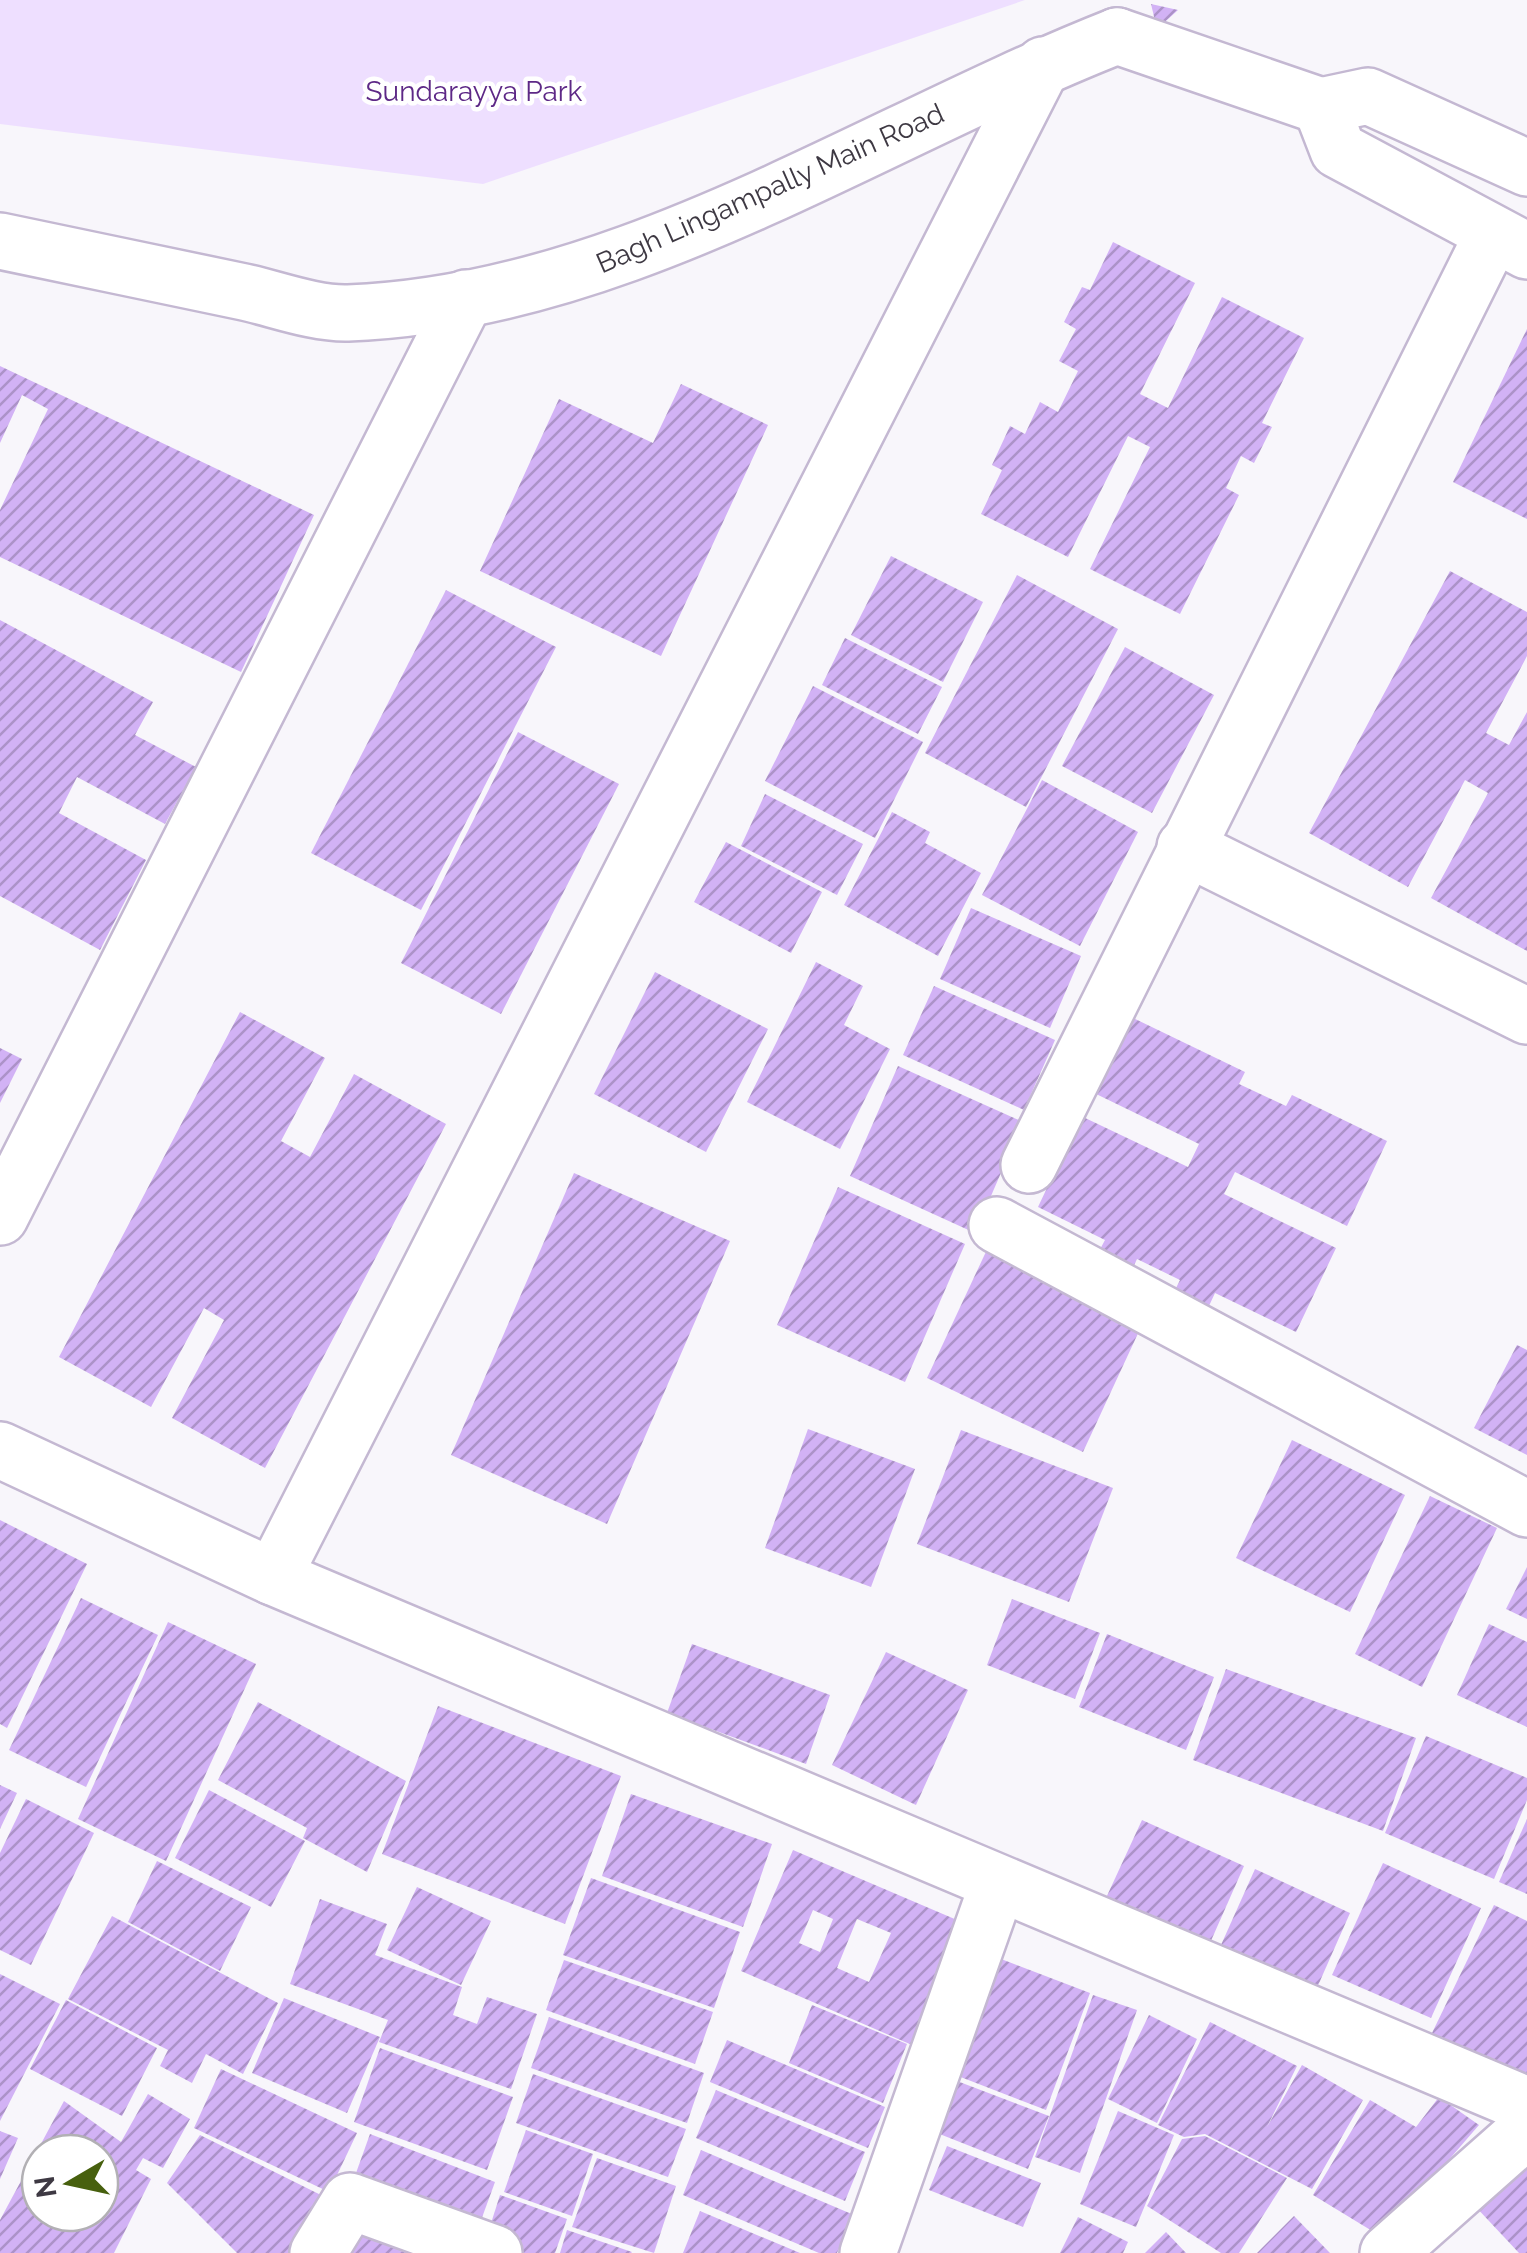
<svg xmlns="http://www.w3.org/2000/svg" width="1527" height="2253" viewBox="0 0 1527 2253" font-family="Raleway,sans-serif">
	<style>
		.green { fill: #eedfff }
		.building { fill: url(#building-hatch); fill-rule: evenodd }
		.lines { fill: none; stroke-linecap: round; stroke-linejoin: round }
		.minor-casing { stroke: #c4b8d2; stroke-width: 60 }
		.tertiary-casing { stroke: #c4b8d2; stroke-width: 60 }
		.minor { stroke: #fff; stroke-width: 55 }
		.tertiary { stroke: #fff; stroke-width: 55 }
		.labels { text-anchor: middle; stroke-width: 9; stroke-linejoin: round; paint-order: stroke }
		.park-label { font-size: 28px; fill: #5d2886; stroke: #fff }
		.street-label { font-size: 28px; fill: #3e3943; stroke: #fff }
	</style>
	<defs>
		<pattern id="building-hatch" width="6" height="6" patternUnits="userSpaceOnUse" patternTransform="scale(2.5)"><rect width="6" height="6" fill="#d2b2f5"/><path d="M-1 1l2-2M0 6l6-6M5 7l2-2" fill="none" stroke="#ac92c8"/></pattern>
	</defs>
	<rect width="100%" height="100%" fill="#f8f6fb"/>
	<path class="green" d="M0,0h1025l-542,184 -483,-60z"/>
	<g class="building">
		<path d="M1151,4l27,6 -21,19z"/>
		<path d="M1113,242l82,41 -55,111 28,14 54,-111 82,41 -42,85 10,4 -18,36 -13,-7 -15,32 13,7 -59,119 -90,-45 60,-122 -22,-11 -60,121 -87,-43 21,-44 -10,-5 18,-39 15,8 15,-32 18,10 20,-41 -19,-10 17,-32 -12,-7 18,-35 8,3z"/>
		<path d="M1527,329v190l-74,-37z"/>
		<path d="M0,366l314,149 -73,157 -241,-115v-47l48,-101 -26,-14 -22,48z"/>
		<path d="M681,384l87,41 -107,231 -181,-85 79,-172 94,44z"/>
		<path d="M891,556l92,46 -40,80 -92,-47z"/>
		<path d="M1450,571l77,41v44l-41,77 23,12 18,-33v239l-96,-53 57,-105 -23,-13 -57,107 -99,-54z"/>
		<path d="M1017,575l101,54 -92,178 -101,-54z"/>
		<path d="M446,590l110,57 -135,263 -110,-57z"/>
		<path d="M0,620l153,82 -18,33 61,32 -31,57 -88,-47 -18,36 87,47 -46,90 -100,-54z"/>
		<path d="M845,638l97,49 -24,47 -96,-49z"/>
		<path d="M1125,647l89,48 -62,118 -90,-47z"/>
		<path d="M813,686l110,56 -48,96 -110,-57z"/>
		<path d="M518,732l101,52 -118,230 -100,-51z"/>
		<path d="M1042,780l96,52 -58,114 -98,-51z"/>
		<path d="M765,794l98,50 -26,51 -96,-49z"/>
		<path d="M892,812l38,20 -5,11 56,30 -43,83 -94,-51z"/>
		<path d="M726,842l96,50 -31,61 -97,-51z"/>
		<path d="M971,908l110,48 -31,72 -110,-49z"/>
		<path d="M816,962l47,24 -19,39 46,24 -50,100 -93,-47z"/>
		<path d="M655,972l113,57 -62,123 -112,-58z"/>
		<path d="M934,986l121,54 -31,70 -121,-55z"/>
		<path d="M240,1012l85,46 -44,83 29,16 44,-83 92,50 -181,344 -93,-50 52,-98 -20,-12 -53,99 -92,-50z"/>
		<path d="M1129,1016l116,56 -6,12 47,22 6,-11 95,46 -40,85 -112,-54 -11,22 112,54 -40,84 -81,-39 -7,15 -34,-16 6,-12 -43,-21 -6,13 -34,-17 8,-15 -67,-33 43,-91 107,51 11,-23 -107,-52z"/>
		<path d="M0,1048l22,11 -22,44z"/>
		<path d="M898,1066l125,56 -48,111 -125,-57z"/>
		<path d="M574,1173l156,68 -123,283 -156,-69z"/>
		<path d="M838,1187l127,57 -60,138 -128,-57z"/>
		<path d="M991,1241l156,73 -64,138 -156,-74z"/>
		<path d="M1517,1345l10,5v105l-53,-27z"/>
		<path d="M808,1429l107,40 -44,118 -106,-39z"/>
		<path d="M961,1430l152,58 -44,114 -152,-58z"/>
		<path d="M1292,1440l113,55 -55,117 -114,-54z"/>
		<path d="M1430,1496l67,32 -75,159 -67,-33z"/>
		<path d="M0,1520l87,44 -80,164 -7,-4z"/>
		<path d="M1527,1567v52l-21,-10z"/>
		<path d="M81,1598l77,37 -72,152 -77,-37z"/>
		<path d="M1012,1599l88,34 -25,66 -88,-34z"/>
		<path d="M168,1622l88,42 -90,197 -88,-42z"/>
		<path d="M1489,1624l38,18v85l-70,-32z"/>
		<path d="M1107,1634l107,43 -28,73 -107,-43z"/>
		<path d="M692,1644l138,51 -24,69 -139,-51z"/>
		<path d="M886,1652l82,38 -52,115 -84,-40z"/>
		<path d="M1226,1669l190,69 -33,93 -190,-71z"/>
		<path d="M258,1702l148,79 -39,91 -64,-34 4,-10 -89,-48z"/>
		<path d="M438,1706l183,70 -56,148 -183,-70z"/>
		<path d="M1426,1736l101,42v22l-33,79 -109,-46z"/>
		<path d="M0,1785l17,8 -17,36z"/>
		<path d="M209,1790l96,51 -34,66 -96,-49z"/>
		<path d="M631,1794l141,50 -29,83 -141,-51z"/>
		<path d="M26,1799l68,34 -63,132 -31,-15v-97z"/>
		<path d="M1527,1819v75l-28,-12z"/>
		<path d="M1142,1820l102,46 -34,77 -104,-45z"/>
		<path d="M793,1850l171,73 -52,122 -171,-74zM813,1910l20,9 -13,33 -21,-9zM857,1919l34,14 -22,49 -32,-14z"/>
		<path d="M157,1861l94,46 -31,64 -92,-49z"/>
		<path d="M1383,1863l98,45 -50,110 -99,-43z"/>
		<path d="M1255,1869l95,44 -34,77 -95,-45z"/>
		<path d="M591,1878l149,54 -26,76 -151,-53z"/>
		<path d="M417,1887l74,34 -30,64 -74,-35z"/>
		<path d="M320,1899l67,25 -12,31 87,32 -9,28 24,9 10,-27 50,17 -26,75 -132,-47 9,-22 -98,-36z"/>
		<path d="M1494,1905l33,16v158l-95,-46z"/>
		<path d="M112,1916l166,87 -35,71 -37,-20 -14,29 -32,-17 8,-16 -100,-51z"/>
		<path d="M1001,1959l89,34 -44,117 -88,-34z"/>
		<path d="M564,1960l149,52 -18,52 -149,-54z"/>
		<path d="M0,1974l60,30 -60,117z"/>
		<path d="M1093,1995l44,15 -57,163 -45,-16z"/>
		<path d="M284,1998l96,39 -33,76 -95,-40z"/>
		<path d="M66,2000l91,48 -35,68 -92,-47z"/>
		<path d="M812,2005l95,39 -24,59 -94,-40z"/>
		<path d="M1149,2015l48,24 -40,84 -49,-24z"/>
		<path d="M549,2017l155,56 -17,50 -156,-55z"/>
		<path d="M1210,2022l87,44 -30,61 35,-62 61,35 -51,89 -107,-55 -21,3 -26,-12z"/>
		<path d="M727,2040l158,67 -17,41 -158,-66z"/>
		<path d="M380,2048l133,49 -26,73 -133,-48z"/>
		<path d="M221,2069l136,64 -28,59 -135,-64z"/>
		<path d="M533,2074l153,55 -18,48 -152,-54z"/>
		<path d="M957,2081l92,35 -21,53 -91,-36z"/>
		<path d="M716,2090l149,62 -20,49 -149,-63z"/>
		<path d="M148,2094l42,25 -27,49 -20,-10 -7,12 15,9 -37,74h-114v-33l64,-119 57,41zM40,2153h60v60h-60z"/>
		<path d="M1439,2097l40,28 -97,112 -69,-42 57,-95 46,27z"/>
		<path d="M1118,2111l56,24 -38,92 -56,-23z"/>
		<path d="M526,2130l67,24 -21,62 -68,-24z"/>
		<path d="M0,2131l18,7 -18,41z"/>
		<path d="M370,2134l125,48 -19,52 -125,-47z"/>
		<path d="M200,2135l143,71 -31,47h-75l-70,-70z"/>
		<path d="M1205,2136l82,42 -48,75h-18l-74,-47 35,-67z"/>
		<path d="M947,2146l94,37 -18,44 -94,-37z"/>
		<path d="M701,2150l153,65 -17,38h-18l-136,-58z"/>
		<path d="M597,2158l79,28 -22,67 -82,-26z"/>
		<path d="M1519,2164l8,4v85h-8l-45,-48z"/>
		<path d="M500,2195l67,24 -12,34h-31l-38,-14z"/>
		<path d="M348,2209l90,44h-111z"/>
		<path d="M700,2211l100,42h-117z"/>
		<path d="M1294,2216l36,37h-73z"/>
		<path d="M1078,2217l50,25 -5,11h-63z"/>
		<path d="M567,2230l65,22 -1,1h-71z"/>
		<path d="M1166,2232l20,21h-41z"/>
	</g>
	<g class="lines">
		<g class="minor-casing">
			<g id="minor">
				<path d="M1185,847l342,169"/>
				<path d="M1029,1165l464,-931"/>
				<path d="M0,1217l466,-919"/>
				<path d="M997,1225l530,284"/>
				<path d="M0,1450l273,127 1254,528"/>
				<path d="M273,1577l770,-1512"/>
				<path d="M318,2253l32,-52 144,52"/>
				<path d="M868,2253l130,-369"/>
				<path d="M1388,2253l139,-123"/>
			</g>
		</g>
		<g class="tertiary-casing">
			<g id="tertiary">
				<path d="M1117,36l204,70"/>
				<path d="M1321,106l17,44 189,101"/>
				<path d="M1321,106l47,-10 159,72"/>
				<path d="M0,241c81,17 163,34 244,51 32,7 71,22 104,21 274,-10 520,-179 769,-277"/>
			</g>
		</g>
		<use href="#minor" class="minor"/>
		<use href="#tertiary" class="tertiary"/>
	</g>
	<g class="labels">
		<g class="park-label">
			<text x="474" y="101">Sundarayya Park</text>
		</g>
		<g class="street-label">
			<text transform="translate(770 188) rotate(-24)" y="10">Bagh Lingampally Main Road</text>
		</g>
	</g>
	<g transform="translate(70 2183) rotate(261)"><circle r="48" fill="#ffffff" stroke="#b2b0b4" stroke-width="2.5"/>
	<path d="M0-8L18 38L0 25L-18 38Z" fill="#47600e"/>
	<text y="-15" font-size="28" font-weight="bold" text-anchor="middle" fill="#3e3943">N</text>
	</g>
</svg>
